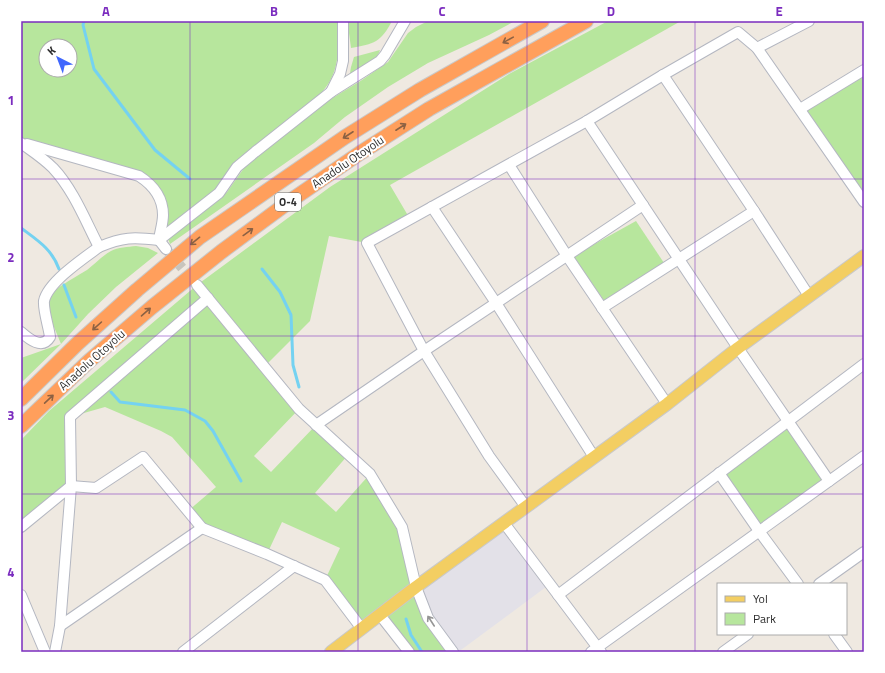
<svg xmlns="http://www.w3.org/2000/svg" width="885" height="673" viewBox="0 0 885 673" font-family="'Titillium Web',sans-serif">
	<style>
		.industrial { fill: #e3e1e8 }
		.green { fill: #b7e69d; fill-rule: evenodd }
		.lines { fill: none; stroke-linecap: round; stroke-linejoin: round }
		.stream { stroke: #74d2f1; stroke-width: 3 }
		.minor-tunnel { stroke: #c8c4bd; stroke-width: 10; stroke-dasharray: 10 5; stroke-linecap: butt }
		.minor-casing { stroke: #b4b7c1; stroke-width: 12 }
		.major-casing { stroke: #c9c9c9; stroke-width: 14 }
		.highway-casing { stroke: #c9c9c9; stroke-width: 16 }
		.minor { stroke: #fff; stroke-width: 10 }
		.major { stroke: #f3ce62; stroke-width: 12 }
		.highway { stroke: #ff9f5c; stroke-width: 14 }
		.oneway { stroke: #8c6143 }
		.oneway2 { stroke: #969696 }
		.grid { fill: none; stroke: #7b2cbf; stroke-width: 1; stroke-opacity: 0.55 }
		.labels { text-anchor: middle; stroke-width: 4; stroke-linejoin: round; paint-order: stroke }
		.shield { fill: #fff; stroke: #6d6d6d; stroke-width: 1 }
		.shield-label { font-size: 11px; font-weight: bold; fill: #2e2e2e }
		.street-label { font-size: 12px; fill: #2e2e2e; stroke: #fff }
		.neatline { fill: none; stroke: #7b2cbf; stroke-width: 1.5 }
		.grid-label { font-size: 13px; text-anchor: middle; font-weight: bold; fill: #7b2cbf }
	</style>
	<rect width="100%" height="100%" fill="#efe9e1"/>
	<path class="industrial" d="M504,523l46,61 -85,63 -7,5h-5l-37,-65z"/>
	<g class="green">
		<path d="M21,21h317c1,22 2,48 -12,66 -5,7 -11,13 -17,19l12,-1 41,-25 26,-18 20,-29 8,-6 12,-6h87l-26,14 -61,28 -40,24 -43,30 -31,26 -144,101 -3,-8 60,-44 22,-31 -90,79 4,-25 -15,-34 -127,-39zM46,46h24v24h-24z"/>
		<path d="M349,21h43c-11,21 -18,23 -41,27l-2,-15z"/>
		<path d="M608,21h73l-291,164 20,34 -43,24 -38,-7 -19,85 -45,45 34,43 -45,47 17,16 45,-47 32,30 -33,38 21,19 34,-38 32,53 14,60 37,65h-44l-29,-37 -18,14 -37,-49 15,-32 -58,-26 -15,32 -65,-26 -14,-17 28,-24 -44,-50 -11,-6 -56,-24 -35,10 1,69 -50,41v-87l28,-29 148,-126 133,-98 179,-113z"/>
		<path d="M380,50c-3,11 -19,22 -30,23l1,-6 3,-10z"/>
		<path d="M864,70v132l-64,-93z"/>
		<path d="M636,221l28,42 -59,39 -32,-46z"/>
		<path d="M136,246l12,2 10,5 -42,34 -28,27 -27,30 -40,39v-25l40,-14c-3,-9 -17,-36 -13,-44 5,-12 28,-23 39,-30 8,-6 15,-14 24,-19 7,-4 17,-4 25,-5z"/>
		<path d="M789,421l40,60 -70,50 -40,-58z"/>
	</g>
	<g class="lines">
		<g class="stream">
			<path d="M84,21l-1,4 11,44 61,81 35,29"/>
			<path d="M21,228c16,12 31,21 38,41"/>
			<path d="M262,269l18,23 11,23 2,50 6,22"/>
			<path d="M64,285l12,32"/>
			<path d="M111,392l9,10 65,8 20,11 8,10 28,50"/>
			<path d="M406,619l5,16 11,17"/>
		</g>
		<path class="minor-tunnel" d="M166,249l28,33"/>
		<g class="minor-casing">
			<g id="minor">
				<path d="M757,48l52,-27"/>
				<path d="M663,75l91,136 55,85"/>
				<path d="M331,92l9,-18 3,-13v-40"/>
				<path d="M800,109l64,-39"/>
				<path d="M587,121l151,227 91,133"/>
				<path d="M21,143c11,8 22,15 32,25 20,21 33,54 46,79 24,-10 34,-10 60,-7l60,-47 18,-26 18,-15 76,-60 49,-31 5,-6 20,-34"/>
				<path d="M27,144l112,32c14,9 24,22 24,39 0,8 -3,17 -4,25"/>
				<path d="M509,165l58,91 100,148"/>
				<path d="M432,207l64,96 98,154"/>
				<path d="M159,240l7,9"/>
				<path d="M197,285l102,124 71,65 32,53 14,60 12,31 25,34"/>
				<path d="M602,308l152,-97"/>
				<path d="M21,332c8,7 21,18 29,5 -1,-9 -7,-27 -6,-36 4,-19 40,-43 55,-54"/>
				<path d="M316,425l108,-74 219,-146"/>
				<path d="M719,473l40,58 39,53"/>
				<path d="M526,507l-37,-51 -65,-105 -57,-108 220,-122 76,-46 75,-43 19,16 107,154"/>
				<path d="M504,523l97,129"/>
				<path d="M21,527l50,-41 25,2 47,-31 59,71 65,26 58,26 37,49"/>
				<path d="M819,584l45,-32"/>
				<path d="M21,595l24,57"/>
				<path d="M558,595l306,-231"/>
				<path d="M380,615l29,37"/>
				<path d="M60,626l142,-98"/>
				<path d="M834,634l13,18"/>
				<path d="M55,652l5,-26 11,-140 -1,-69 138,-119"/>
				<path d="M183,652l111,-86"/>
				<path d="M591,652l273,-196"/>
				<path d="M723,652l25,-18"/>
			</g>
		</g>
		<g class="major-casing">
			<path id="major" d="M331,652l85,-65 251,-183 71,-56 126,-92"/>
		</g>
		<g class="highway-casing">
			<g id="highway">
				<path d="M21,399l57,-56 59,-53 63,-53 145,-100 75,-47 122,-69"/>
				<path d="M21,426l68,-65 63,-54 69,-55 69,-51 70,-48 69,-44 157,-88"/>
			</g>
		</g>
		<use href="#minor" class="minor"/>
		<use href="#major" class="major"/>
		<use href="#highway" class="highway"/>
	</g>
	<defs><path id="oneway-shaft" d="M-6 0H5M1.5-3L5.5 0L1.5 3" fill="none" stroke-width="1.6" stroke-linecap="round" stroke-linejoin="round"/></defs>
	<g class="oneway">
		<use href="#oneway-shaft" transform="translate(508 40) rotate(151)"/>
		<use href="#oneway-shaft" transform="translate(401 127) rotate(-33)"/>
		<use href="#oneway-shaft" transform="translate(348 135) rotate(147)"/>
		<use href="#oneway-shaft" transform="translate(248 232) rotate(-36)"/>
		<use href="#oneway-shaft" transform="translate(195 241) rotate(141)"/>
		<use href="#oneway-shaft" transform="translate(146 312) rotate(-41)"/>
		<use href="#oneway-shaft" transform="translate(97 326) rotate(138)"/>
		<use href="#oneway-shaft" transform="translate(49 399) rotate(-43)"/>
	</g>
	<use class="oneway2" href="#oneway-shaft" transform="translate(431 621) rotate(-123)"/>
	<path class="grid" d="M190,21v631M358,21v631M527,21v631M695,21v631M21,179h843M21,336h843M21,494h843"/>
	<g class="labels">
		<rect class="shield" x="275" y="193" width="26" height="18" rx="3"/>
		<g class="shield-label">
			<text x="288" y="206">O-4</text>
		</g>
		<g class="street-label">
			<text transform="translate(348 162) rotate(-34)" y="4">Anadolu Otoyolu</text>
			<text transform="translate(92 360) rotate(-42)" y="4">Anadolu Otoyolu</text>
		</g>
	</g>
	<rect width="885" height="673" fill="none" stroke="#ffffff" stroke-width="44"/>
	<rect x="717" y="583" width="130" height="52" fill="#ffffff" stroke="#ababab"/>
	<rect x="725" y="596" width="20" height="6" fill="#f3ce62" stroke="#ababab"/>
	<text x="753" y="603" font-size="12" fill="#2e2e2e">Yol</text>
	<rect x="725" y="613" width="20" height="12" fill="#b7e69d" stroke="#ababab"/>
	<text x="753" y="623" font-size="12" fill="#2e2e2e">Park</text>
	<g transform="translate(58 58) rotate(318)"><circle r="19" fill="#ffffff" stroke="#ababab"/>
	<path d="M0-3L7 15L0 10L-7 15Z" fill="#4067fd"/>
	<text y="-6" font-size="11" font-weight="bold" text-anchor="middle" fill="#2e2e2e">K</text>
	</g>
	<rect x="22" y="22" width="841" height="629" class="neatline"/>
	<g class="grid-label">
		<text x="106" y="16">A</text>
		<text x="274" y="16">B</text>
		<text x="442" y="16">C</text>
		<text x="611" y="16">D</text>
		<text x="779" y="16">E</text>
		<text x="11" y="105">1</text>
		<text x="11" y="262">2</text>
		<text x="11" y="420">3</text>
		<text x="11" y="577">4</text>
	</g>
</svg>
